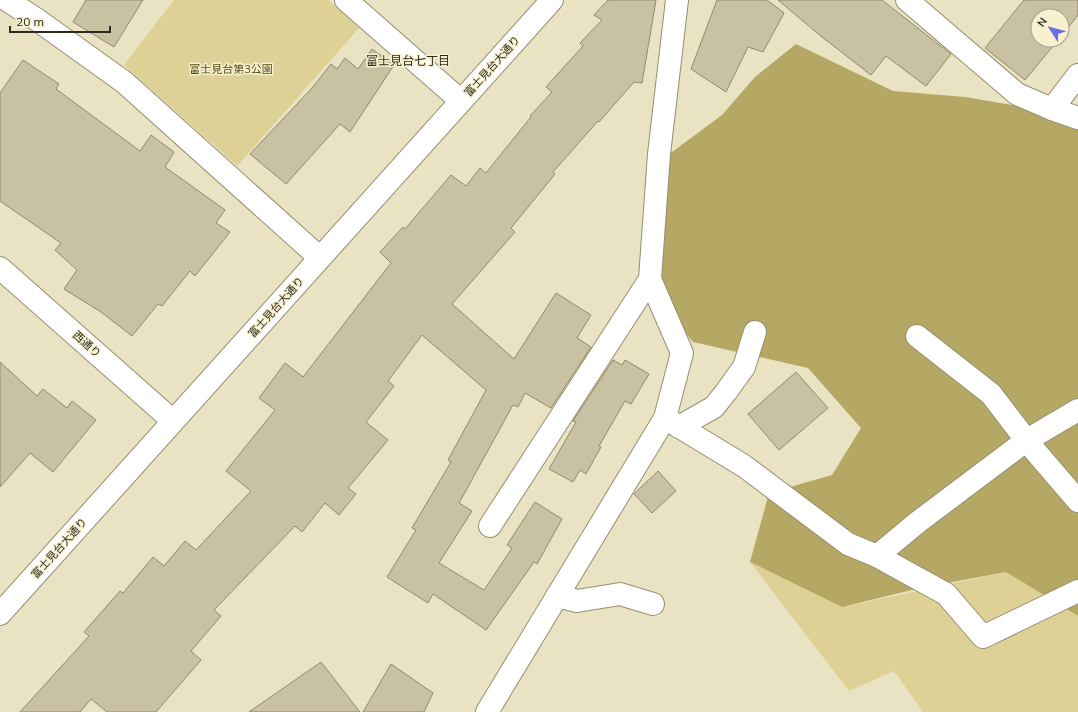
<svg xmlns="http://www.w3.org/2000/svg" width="1078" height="712" viewBox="0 0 1078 712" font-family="Mulish,'Noto Sans JP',sans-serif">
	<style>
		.green { fill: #ded196 }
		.forest { fill: #b5a764 }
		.building { fill: #c9c2a2; stroke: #90896b }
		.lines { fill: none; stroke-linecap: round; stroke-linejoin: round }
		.minor-casing { stroke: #958f70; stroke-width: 24 }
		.tertiary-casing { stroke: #958f70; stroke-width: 24 }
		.minor { stroke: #fff; stroke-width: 22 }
		.tertiary { stroke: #fff; stroke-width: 22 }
		.labels { text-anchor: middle; stroke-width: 3; stroke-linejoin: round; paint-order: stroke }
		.street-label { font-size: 11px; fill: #2d2a1e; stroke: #f8f1d0 }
		.park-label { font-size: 11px; fill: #564b17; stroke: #f8f1d0 }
		.neighbourhood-label { font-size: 12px; fill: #2d2a1e; stroke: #f8f1d0 }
	</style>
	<rect width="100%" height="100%" fill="#eae3c3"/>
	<g class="green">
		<path d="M174,0h155l31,27 -123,139 -113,-101z"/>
		<path d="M750,562l97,44 159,-34 72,44v96h-155l-29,-41 -45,20z"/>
	</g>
	<path class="forest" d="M796,44l97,47 72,6 59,10 54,17v492l-72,-44 -86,16 -78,19 -92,-45 19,-69 63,-18 29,-47 -53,-60 -115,-26 -34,-41 9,-146 54,-40 33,-38z"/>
	<g class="building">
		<path d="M86,0h57l-29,47 -41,-25z"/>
		<path d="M608,0h48l-14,83 -8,-1 -35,40 -1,-1 -45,51 2,2 -44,54 4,4 -63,72 62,55 42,-66 35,22 -14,23 14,9 -40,61 -26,-15 -7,14 -5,-2 -54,98 13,8 -33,52 45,27 28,-42 -5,-3 28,-43 27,17 -25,45 -3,-2 -48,68 -53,-36 -5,9 -41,-26 29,-47 -4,-2 39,-66 -3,-2 38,-70 -64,-55 -34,46 6,5 -28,36 22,18 -40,48 8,6 -17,21 -14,-12 -23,29 -7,-6 -81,84 7,6 -30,35 10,9 -45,52h-49l-16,-13 -11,13h-60l69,-76 -5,-4 36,-41 3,2 30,-36 11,9 21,-25 11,9 55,-59 -25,-20 49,-61 -16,-12 26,-35 18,14 88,-114 -11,-11 23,-25 2,2 46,-54 15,11 14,-18 6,5 45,-56 -1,-1 22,-24 -6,-5 37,-41 -3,-3 22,-23 -8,-5z"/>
		<path d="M717,0h50l17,13 -21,39 -15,-5 -22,45 -35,-23z"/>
		<path d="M778,0h104l69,54 -25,32 -40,-30 -15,19 -49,-38z"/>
		<path d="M1024,0h54v15l-16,20v-19h-24v24h20l-33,40 -40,-32z"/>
		<path d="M372,49l22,16 -44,67 -10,-8 -54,60 -36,-30 62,-66 19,-24 6,5 8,-11 13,11z"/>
		<path d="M23,60l36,24 -3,5 84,62 11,-16 23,17 -9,15 60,43 -9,13 14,9 -35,44 -5,-5 -28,35 -4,-2 -26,32 -31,-24 -37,-23 13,-19 -22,-20 6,-7 -61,-42v-108z"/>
		<path d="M613,360l9,5 3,-5 24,14 -18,30 -6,-3 -26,45 2,1 -15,27 -6,-4 -7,12 -24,-13 27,-47 -3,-1z"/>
		<path d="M0,362l37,34 6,-7 24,19 5,-7 24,19 -43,52 -23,-19 -30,34z"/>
		<path d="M796,372l32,36 -49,42 -31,-36z"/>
		<path d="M658,471l18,20 -24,22 -18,-19z"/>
		<path d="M321,662l39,50h-111z"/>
		<path d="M391,664l42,29 -9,19h-61z"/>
	</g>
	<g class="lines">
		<g class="minor-casing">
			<g id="minor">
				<path d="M7,0l29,19 88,63 196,176"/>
				<path d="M346,0l115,101"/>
				<path d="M907,0l110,94 35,15 26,-34"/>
				<path d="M1052,109l26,9"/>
				<path d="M917,336l74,58 39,51 48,56"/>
				<path d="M665,418l79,48 104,78 29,12 69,38 37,43 95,-46"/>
				<path d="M679,427l35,-20 12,-15 18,-25 11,-35"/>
				<path d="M490,526l160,-247"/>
				<path d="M877,556l41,-34 109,-82 51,-30"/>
				<path d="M557,596l20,5 43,-7 33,10"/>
				<path d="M487,712l178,-294 17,-65 -32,-74 9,-125 18,-154"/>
			</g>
		</g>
		<g class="tertiary-casing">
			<g id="tertiary">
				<path d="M0,268l173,153"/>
				<path d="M0,614l552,-614"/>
			</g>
		</g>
		<use href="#minor" class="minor"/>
		<use href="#tertiary" class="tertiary"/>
	</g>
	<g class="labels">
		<g class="street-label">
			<text transform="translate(492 66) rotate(-48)" y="4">富士見台大通り</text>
			<text transform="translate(276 307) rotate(-48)" y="4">富士見台大通り</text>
			<text transform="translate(87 344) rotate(42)" y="4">西通り</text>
			<text transform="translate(59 548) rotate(-48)" y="4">富士見台大通り</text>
		</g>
		<g class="park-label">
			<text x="231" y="73">富士見台第3公園</text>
		</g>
		<g class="neighbourhood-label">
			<text x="408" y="65">富士見台七丁目</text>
		</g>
	</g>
	<g transform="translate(1050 28) rotate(306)"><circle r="19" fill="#f8f1d0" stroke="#a7a189"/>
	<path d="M0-3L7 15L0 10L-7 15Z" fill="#686ee8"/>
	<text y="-6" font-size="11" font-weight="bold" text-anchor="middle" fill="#2d2a1e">N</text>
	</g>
	<path d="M10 26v6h100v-6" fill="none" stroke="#2d2a1e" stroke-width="2"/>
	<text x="16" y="26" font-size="12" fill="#2d2a1e" stroke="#f8f1d0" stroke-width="3" paint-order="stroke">20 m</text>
</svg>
